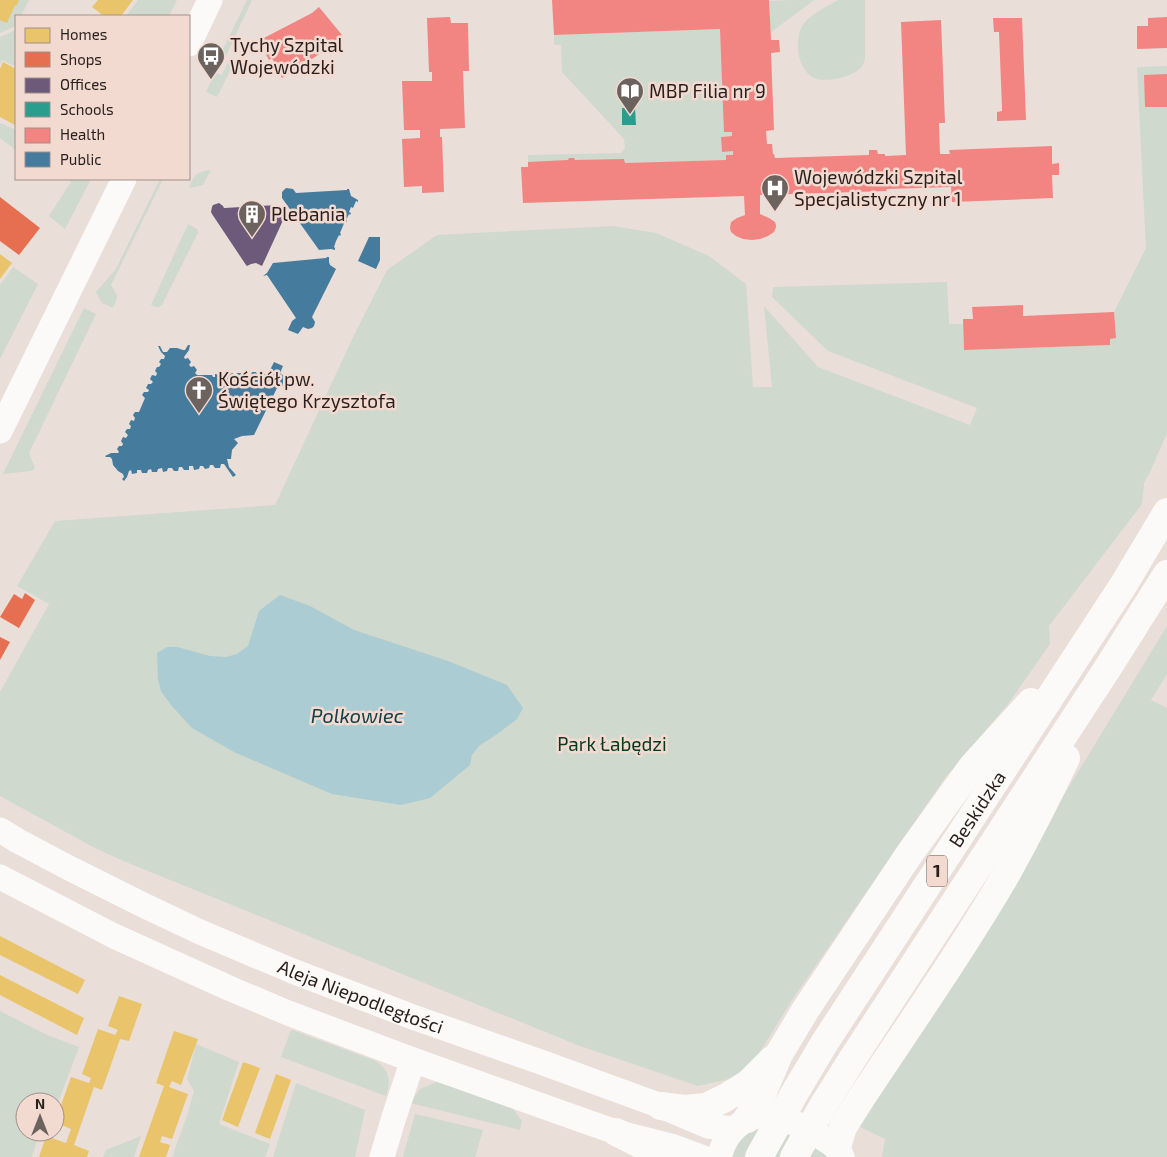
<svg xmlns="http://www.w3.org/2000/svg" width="1167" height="1157" viewBox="0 0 1167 1157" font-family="'Exo 2',sans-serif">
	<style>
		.green { fill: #cfd9cd }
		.water { fill: #abccd2 }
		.homes { fill: #e9c46a }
		.shops { fill: #e76f51 }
		.offices { fill: #6d597a }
		.schools { fill: #2a9d8f }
		.health { fill: #f28482 }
		.public { fill: #457b9d }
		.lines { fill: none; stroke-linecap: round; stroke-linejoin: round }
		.minor { stroke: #fcfaf9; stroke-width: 25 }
		.major { stroke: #fcfaf9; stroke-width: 28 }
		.labels { text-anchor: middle; stroke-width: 5; stroke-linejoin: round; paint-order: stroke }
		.shield { fill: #f2dad1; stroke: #655752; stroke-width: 1 }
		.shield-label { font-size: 18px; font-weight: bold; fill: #281f1c }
		.poi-label { font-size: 19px; fill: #281f1c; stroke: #f2dad1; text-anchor: start }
		.park-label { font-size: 19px; fill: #043920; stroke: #f2dad1 }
		.street-label { font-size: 19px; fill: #281f1c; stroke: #f2dad1 }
		.water-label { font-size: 20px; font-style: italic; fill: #104048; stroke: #f2dad1 }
	</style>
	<rect width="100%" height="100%" fill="#eaded9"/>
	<g class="green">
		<path d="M0,0h29l-8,16h-5v10l-16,7z"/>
		<path d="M138,0h39l-8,16h-43z"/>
		<path d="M247,0h5l-26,56 -5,-3z"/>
		<path d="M791,0h23l-44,33 -1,-32z"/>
		<path d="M838,0h27v59c-1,2 -1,5 -3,7 -7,11 -38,18 -50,11 -17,-11 -19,-46 -4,-58 9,-8 20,-13 30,-19z"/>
		<path d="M720,29l12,103v4l-11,1 1,14 17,-3v9l-13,3 -101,3 -1,-4 -38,10 -54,1 -4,-8v-7l93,-2 4,-5 -1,-9 -62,-67 -1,-27h-7v-10z"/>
		<path d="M16,30v37l-14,-7 -2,5v-28z"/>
		<path d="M229,60l4,5 -16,32 -11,-5 9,-19 7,2z"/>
		<path d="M1167,66v367l-17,39 -6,11 -2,21 -93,122 1,18 -42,60 -63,74 -153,222 -35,57 -24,21 -35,8 -118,-40 -459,-186 -28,-13 -93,-51v-104l49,-88 -32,-18 38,-65 220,-16 80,-172 32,-63 50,-35 176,-9 43,7 53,23 37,28 7,103h19l-8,-81 54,61 152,58 7,-17 -149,-57 -56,-54 1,-10 174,-5 2,42h14l1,26 146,-5v-6l5,-1 -1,-26 32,-64 -9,-181z"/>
		<path d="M0,123l16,7v20l-16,-12z"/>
		<path d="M211,170l-8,15 -14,3c5,-14 8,-16 22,-18z"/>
		<path d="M66,179h25l-26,50 -16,-13 22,-34z"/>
		<path d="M160,179h3l-52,106c7,12 8,10 2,23l-11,-5 -6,-11 20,-23z"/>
		<path d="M188,224l9,5 1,4 -36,72c-4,3 -7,2 -11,0z"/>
		<path d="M13,267l25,17 -38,75v-74z"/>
		<path d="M84,308l12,6 -67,139 6,15 -4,3 -28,3z"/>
		<path d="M1167,626v48l-16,26 16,8v449h-285l3,-18 -27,-13 217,-349z"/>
		<path d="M0,1011l47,24 32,12 -24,64v-9h-30v30h16l-2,2 -7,23h-32z"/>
		<path d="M292,1030l84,31c14,10 15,20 10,35l-105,-39 9,-25z"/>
		<path d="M196,1044l43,18 -20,62 51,20 -5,13h-93l15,-41 7,-25 -7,-12z"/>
		<path d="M439,1081l71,24 12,16 -2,9 -110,-27 10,-14z"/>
		<path d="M296,1083l69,27 -10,47h-82z"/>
		<path d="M415,1114l68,16 -8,27h-72z"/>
		<path d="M762,1128c15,1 57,17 65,29h-94c2,-17 13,-25 29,-29z"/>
		<path d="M141,1136l-7,21h-31l3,-7z"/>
	</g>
	<path class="water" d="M280,595l30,11 44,24 94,31 59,24 16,23 -6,11 -17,13 -21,14 -7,9 -2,10 -40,33 -29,7 -69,-11 -98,-42 -42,-24 -21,-23 -10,-14 -3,-12 -1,-26 10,-6h10l33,9 16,1 11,-3 11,-8 11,-35z"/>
	<g class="homes">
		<path d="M0,0h19l-3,6 -1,-1 -8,18 -7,-3z"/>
		<path d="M98,0h35l-12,16h-17l-12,-9z"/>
		<path d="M3,62l13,7v53l-1,3 -15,-8v-48z"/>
		<path d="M0,254l12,9 -12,16z"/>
		<path d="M0,936l85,44 -7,14 -78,-39z"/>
		<path d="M0,975l84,43 -7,17 -77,-40z"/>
		<path d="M119,996l23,8 -13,37 -9,-2 -18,51 -8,-3 -20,58 15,6 -2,6h-48l7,-21 20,7 5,-14 -16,-7 16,-45 18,6 2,-5 -9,-4 16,-45 17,6 3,-5 -10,-4z"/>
		<path d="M174,1031l24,8 -17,46 -9,-4 -3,6 19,7 -16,45 -10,-3 -2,6 10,3 -4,12h-27l25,-71 -8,-3z"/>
		<path d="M243,1062l17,6 -22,59 -16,-7z"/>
		<path d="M276,1074l15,6 -21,59 -15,-6z"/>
	</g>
	<g class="shops">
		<path d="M0,197l40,31 -21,27 -19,-14z"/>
		<path d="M25,593l10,7 -16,28 -19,-11 14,-23 8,5z"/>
		<path d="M0,637l10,5 -10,18z"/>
	</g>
	<path class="offices" d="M219,203l4,3 1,2 54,-3 7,11 -23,50 -6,-3 -5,1 -4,2 -1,-1 -34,-51 -1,-2 1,-5 1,-2z"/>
	<path class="schools" d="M622,108h13l1,17h-14z"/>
	<g class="health">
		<path d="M552,0h217l2,40h8l1,12 -9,1 3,77 -8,1 1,13h5l1,10h1l1,4 94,-3v-5h8l1,4h7v2l21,-1 -5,-133 40,-2 4,103h-6l1,31h10l-1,-4 103,-4v18l7,-1v12h-7l1,23 -101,4 -1,-15 -65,2 1,2 -127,4v19l9,4 6,4 1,3v2l-2,5 -6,4 -8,3 -8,1 -9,-1 -7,-3 -5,-4 -1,-4 1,-6 6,-4 8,-3 -1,-19 -221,7 -2,-36h7v-5l40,-2 1,-2h5l1,2 49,-1 1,4 101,-3v-5h7v-4l-11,1 -1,-15 11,-1v-4h-8l-4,-103 -166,6z"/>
		<path d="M319,7l23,28 -21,18 -9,6 -12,3 1,4 -19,12 -10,-20 -3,2 -5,-9 3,-2 -5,-10 50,-26z"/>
		<path d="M450,17l1,6h17l1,48h-6l2,57 -25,1v8h2l2,55 -22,1v-7l-18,1 -2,-48 18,-1v-8h-16l-2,-49h30v-9h-3l-2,-54z"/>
		<path d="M1167,17v31l-30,1v-23h11v-8z"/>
		<path d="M993,18h29l4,102 -29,1v-9l5,-1v-3l-3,-76h-5z"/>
		<path d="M1167,74v33h-22l-1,-32z"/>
		<path d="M1023,305v11l91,-4 2,26 -6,1v6l-146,5 -1,-31h10l-1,-12z"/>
	</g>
	<g class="public">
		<path d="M286,188l7,1 3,4 51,-3v-1h2l2,7 7,4v2l-2,-1 -3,7 -2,-1 -2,5 2,1 -1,2 -1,-1 -3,6h1v2l-2,-1 -5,12 1,1 -1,2 -1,-1 -3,6 -2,6 1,1v2l-4,-1 -12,1 -37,-52v-6z"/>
		<path d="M369,237h11v23l-4,9 -18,-8z"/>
		<path d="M327,257h2v5l1,3 6,4 -24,48 3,5 -1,4 -2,2 -4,1 -5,-2 -5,7 -10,-4 4,-9 4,-3 -29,-43 -4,1 4,-3 6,-10 53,-5z"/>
		<path d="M188,345h2l-1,5 -5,7 1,2 3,-1 3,4 -2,3 2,2 3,-1 3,4 -2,3 2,2h15l1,2h2v-3l5,1 1,2h2v-3h4l1,2h1v-2l4,-1 1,3h3v-3h4l1,3 2,-1 1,-3h3l1,3h2l1,-3h4l1,2h2l1,-3h3l1,3h4l6,-12 9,4 -3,7 5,4v6l-2,3 -6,2 -23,47 -12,1 -8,3 4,4 -6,7 -1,9h-4l2,8 7,8 -3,2 -9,-13h-3l-1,4h-5l-2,-3h-3l-1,3 -4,1 -2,-3h-3l-1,3 -5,1 -1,-4h-4v4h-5l-2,-3h-3l-1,4h-4l-2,-3h-4l-1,3 -4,1 -1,-4 -4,1 -1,3h-5l-1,-3 -3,1 -1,3h-5l-1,-3h-4v3l-5,1 -1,-4 -2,1 -2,6 -3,4 -2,-2 2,-2 -1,-3 -5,-3 -5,-6 -1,-6 -2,-2h-4l-1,-1 6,-3h7l1,-1 -2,-3 2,-3h3l1,-2 -2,-3 2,-4 3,1 2,-3 -3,-3 2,-3h3l1,-3 -2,-2 2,-4 3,1 1,-3 -2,-3 2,-3h4l6,-14 -3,-3 2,-3h4l1,-2 -3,-2 2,-4h3l2,-2 -3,-3 2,-4 4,1 1,-3 -2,-2 2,-4h2l2,-3 -2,-2 2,-3h3l1,-3 -4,-4 -3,-6h2l3,6h4l3,-4h7l6,2h2z"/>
	</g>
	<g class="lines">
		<g class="minor">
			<path d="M189,44l21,-44"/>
			<path d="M0,431l124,-252"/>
			<path id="s1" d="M0,830l18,11 53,28 70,35 59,28 95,40 115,44 139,49 112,41 47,20 25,3"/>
			<path d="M0,877l114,59 117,53 57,24 125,47 146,52 57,20 55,14 30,11"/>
			<path d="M382,1157l12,-40 19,-57"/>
			<path d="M719,1157c7,-26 27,-46 56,-41 14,3 26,10 38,17 11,6 25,12 29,24"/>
		</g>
		<g class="major">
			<path d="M661,1106l23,3 22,-2 19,-9 24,-15 23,-23"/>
			<path d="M747,1119l13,-20 19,-45 27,-45 102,-153 64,-89 59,-65"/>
			<path d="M616,1132l30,15 14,10"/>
			<path d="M837,1147l6,-20 19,-30c49,-74 100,-147 145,-224 21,-38 41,-77 59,-115"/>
			<path id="s2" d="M759,1157l35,-63 31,-52 299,-458 43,-72"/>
			<path d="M794,1157l29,-51 30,-48 256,-392 58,-92"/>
		</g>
	</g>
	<defs>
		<g id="bus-pin" transform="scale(1.4375)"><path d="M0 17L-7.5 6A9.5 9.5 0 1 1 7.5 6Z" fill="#6c625e" stroke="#f2dad1"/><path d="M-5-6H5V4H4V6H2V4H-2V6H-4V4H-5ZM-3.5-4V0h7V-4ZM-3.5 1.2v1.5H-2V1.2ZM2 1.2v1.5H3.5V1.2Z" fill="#fff"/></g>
		<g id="library-pin" transform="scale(1.4375)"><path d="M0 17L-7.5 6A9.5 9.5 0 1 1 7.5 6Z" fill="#6c625e" stroke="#f2dad1"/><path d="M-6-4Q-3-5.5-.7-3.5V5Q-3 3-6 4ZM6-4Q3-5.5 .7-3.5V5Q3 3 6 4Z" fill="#fff"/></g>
		<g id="hospital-pin" transform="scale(1.4375)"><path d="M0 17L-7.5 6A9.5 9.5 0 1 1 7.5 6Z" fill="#6c625e" stroke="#f2dad1"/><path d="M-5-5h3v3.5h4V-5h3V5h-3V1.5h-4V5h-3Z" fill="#fff"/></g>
		<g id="building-pin" transform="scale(1.4375)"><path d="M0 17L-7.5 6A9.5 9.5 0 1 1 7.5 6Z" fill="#6c625e" stroke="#f2dad1"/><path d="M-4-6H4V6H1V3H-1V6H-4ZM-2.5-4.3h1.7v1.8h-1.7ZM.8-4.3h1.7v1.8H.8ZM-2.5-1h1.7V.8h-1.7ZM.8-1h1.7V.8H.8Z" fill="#fff"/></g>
		<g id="church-pin" transform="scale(1.4375)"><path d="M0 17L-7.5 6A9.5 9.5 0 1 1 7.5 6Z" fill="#6c625e" stroke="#f2dad1"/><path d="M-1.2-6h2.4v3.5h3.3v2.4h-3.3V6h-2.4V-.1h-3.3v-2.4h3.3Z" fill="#fff"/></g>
	</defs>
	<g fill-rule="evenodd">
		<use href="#bus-pin" x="211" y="56"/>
		<use href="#library-pin" x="630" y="91"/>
		<use href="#hospital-pin" x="775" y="188"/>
		<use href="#building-pin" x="252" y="214"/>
		<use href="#church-pin" x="199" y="390"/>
	</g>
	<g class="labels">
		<rect class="shield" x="927" y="855.5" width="20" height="31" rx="4"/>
		<g class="shield-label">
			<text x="937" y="877">1</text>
		</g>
		<g class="poi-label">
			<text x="230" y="52">Tychy Szpital<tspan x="230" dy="22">Wojewódzki</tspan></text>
			<text x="649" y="98">MBP Filia nr 9</text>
			<text x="794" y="184">Wojewódzki Szpital<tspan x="794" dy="22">Specjalistyczny nr 1</tspan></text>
			<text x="271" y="221">Plebania</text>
			<text x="218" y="386">Kościół pw.<tspan x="218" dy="22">Świętego Krzysztofa</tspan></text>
		</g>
		<g class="park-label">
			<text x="612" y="751">Park Łabędzi</text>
		</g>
		<g class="street-label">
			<text dy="7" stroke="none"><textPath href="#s2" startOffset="411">Beskidzka</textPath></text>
			<text dy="7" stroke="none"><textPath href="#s1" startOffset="398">Aleja Niepodległości</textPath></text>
		</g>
		<g class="water-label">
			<text x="357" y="723">Polkowiec</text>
		</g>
	</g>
	<rect x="15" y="15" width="175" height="165" fill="#f2dad1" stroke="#a18f89"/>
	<rect x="25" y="28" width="25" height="15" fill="#e9c46a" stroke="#a18f89"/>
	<text x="60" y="40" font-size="15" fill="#281f1c">Homes</text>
	<rect x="25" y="52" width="25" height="15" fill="#e76f51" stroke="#a18f89"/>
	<text x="60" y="65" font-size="15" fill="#281f1c">Shops</text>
	<rect x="25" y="78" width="25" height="15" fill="#6d597a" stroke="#a18f89"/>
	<text x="60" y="90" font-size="15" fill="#281f1c">Offices</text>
	<rect x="25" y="102" width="25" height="15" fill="#2a9d8f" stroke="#a18f89"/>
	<text x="60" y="115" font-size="15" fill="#281f1c">Schools</text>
	<rect x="25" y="128" width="25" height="15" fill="#f28482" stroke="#a18f89"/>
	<text x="60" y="140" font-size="15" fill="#281f1c">Health</text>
	<rect x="25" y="152" width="25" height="15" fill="#457b9d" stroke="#a18f89"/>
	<text x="60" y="165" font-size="15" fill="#281f1c">Public</text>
	<g transform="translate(40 1117)"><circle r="24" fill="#f2dad1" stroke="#a18f89"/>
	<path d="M0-4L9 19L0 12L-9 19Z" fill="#6c625e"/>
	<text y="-8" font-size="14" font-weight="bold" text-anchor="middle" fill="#281f1c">N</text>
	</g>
</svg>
